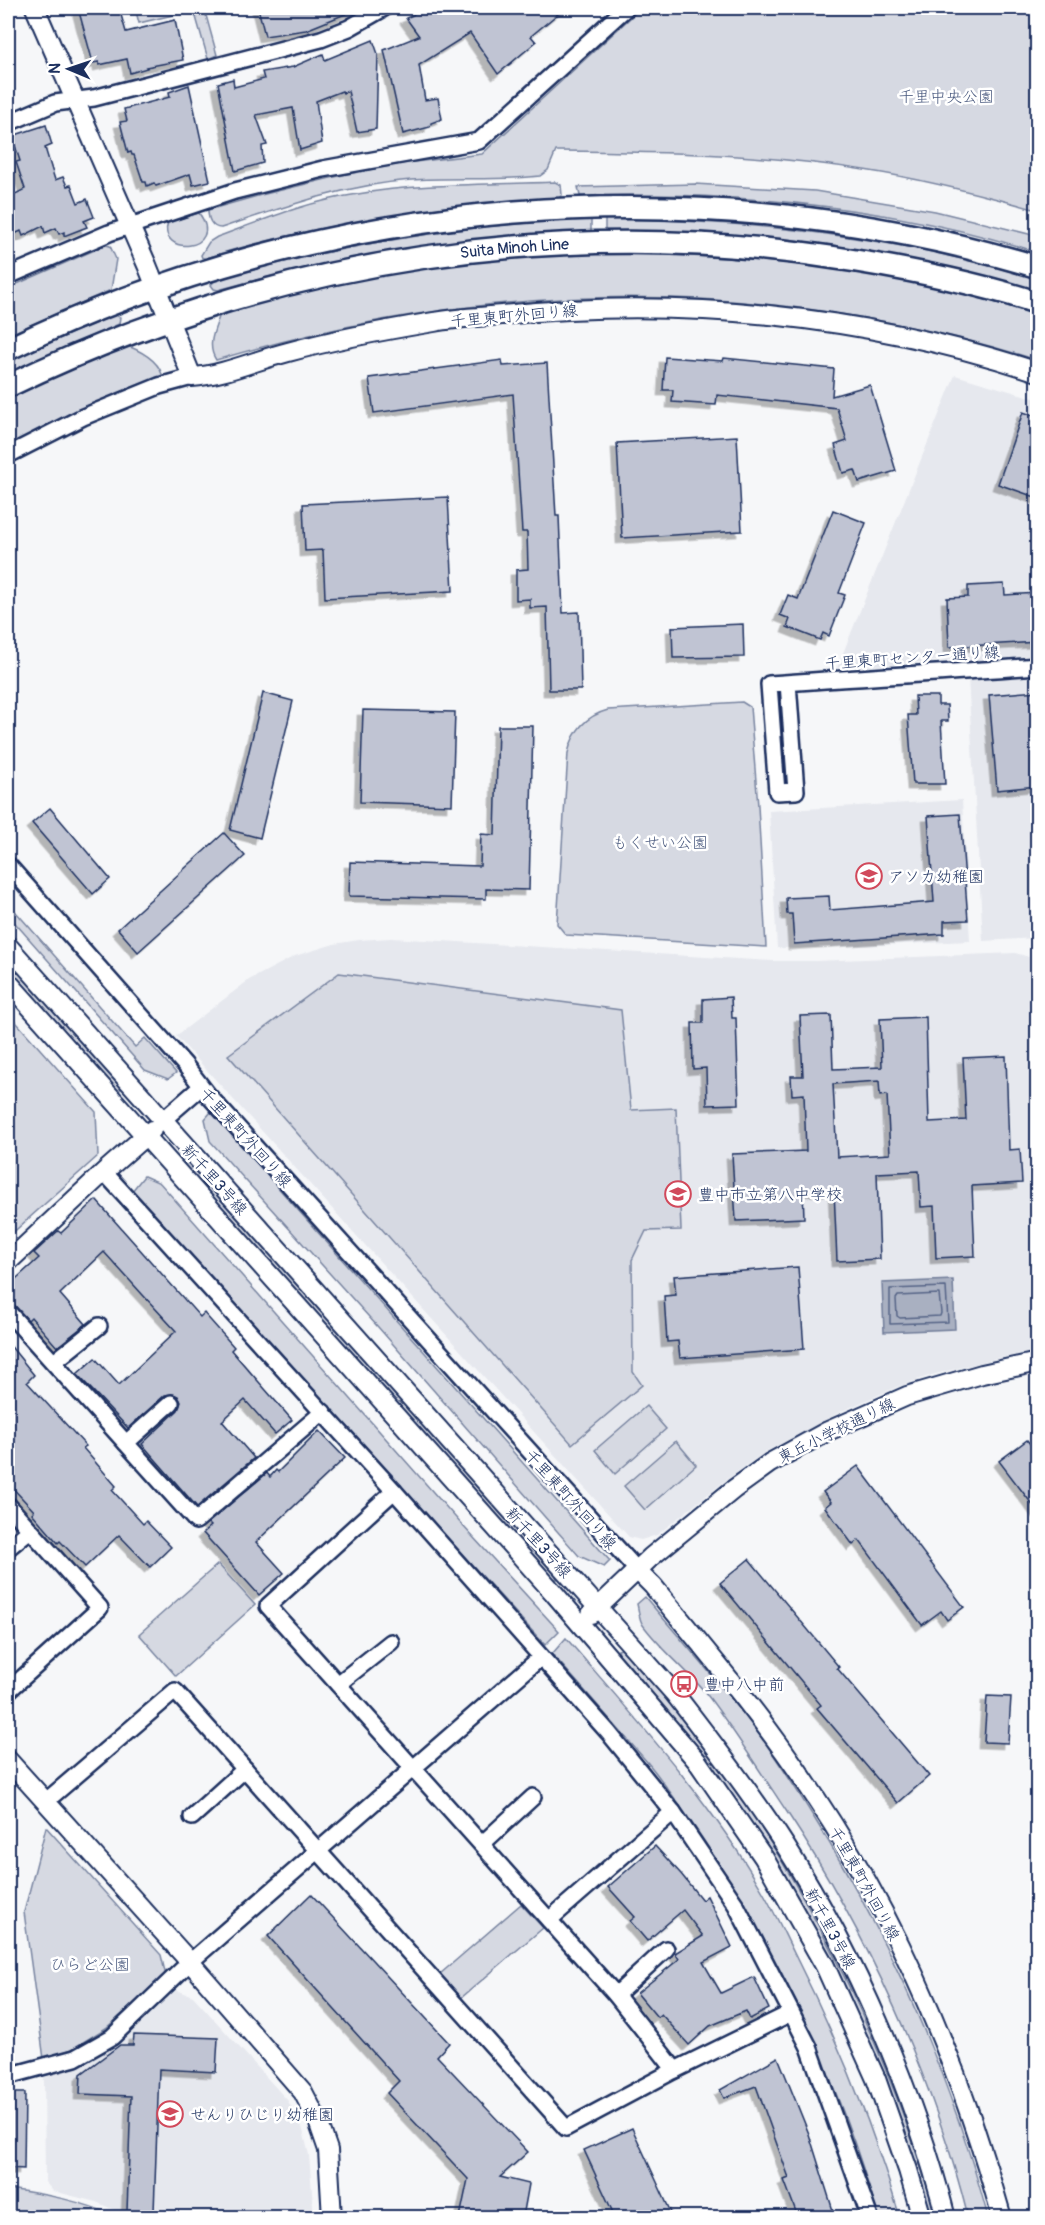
<svg xmlns="http://www.w3.org/2000/svg" width="1045" height="2225" viewBox="0 0 1045 2225" font-family="Pangolin,'Klee One',sans-serif">
	<style>
		.built { fill: #e6e8ee }
		.green { fill: #d6d9e2; stroke: #7884a0; stroke-width: 1.5 }
		.water { fill: #a9b0c1; stroke: #707c99; stroke-width: 1.5 }
		.lines { fill: none; stroke-linecap: round; stroke-linejoin: round }
		.shore { stroke: #546386; stroke-width: 1.5 }
		.building { fill: #c0c4d3; stroke: #1b2f5e; stroke-width: 1.5; fill-rule: evenodd; filter: url(#shadow) }
		.minor-casing { stroke: #1b2f5e; stroke-width: 20 }
		.tertiary-casing { stroke: #1b2f5e; stroke-width: 22 }
		.secondary-casing { stroke: #1b2f5e; stroke-width: 26 }
		.minor { stroke: #fff; stroke-width: 15 }
		.tertiary { stroke: #fff; stroke-width: 18 }
		.secondary { stroke: #fff; stroke-width: 21 }
		.labels { text-anchor: middle; stroke-width: 5; stroke-linejoin: round; paint-order: stroke }
		.park-label { font-size: 16px; fill: #4a5a7f; stroke: #fff }
		.street-label { font-size: 16px; fill: #1b2f5e; stroke: #fff }
		.poi-label { font-size: 16px; fill: #1b2f5e; stroke: #fff; text-anchor: start }
	</style>
	<defs>
		<filter id="shadow"><feDropShadow dx="-5.5" dy="5.5" stdDeviation="0" flood-color="#0004"/></filter>
	</defs>
	<rect width="100%" height="100%" fill="#f6f7f9"/>
	<filter id="ink" filterUnits="userSpaceOnUse"><feTurbulence type="fractalNoise" baseFrequency=".0167" numOctaves="2"/><feDisplacementMap in="SourceGraphic" scale="12" xChannelSelector="R" yChannelSelector="G"/><feConvolveMatrix kernelMatrix="1 2 1 2 8 2 1 2 1" color-interpolation-filters="sRGB"/></filter>
	<g filter="url(#ink)">
		<g class="built">
			<path d="M955,375l82,24v539l-54,3 -16,-282 -130,9z"/>
			<path d="M962,800l8,141 -156,7h-37l-8,-137z"/>
			<path d="M391,938l382,23h42l200,-8 14,4 5,14 3,54v326l-42,8 -63,16 -35,12 -55,24 -77,41 -39,28 -69,55 -16,5 -12,-3 -453,-501 73,-56 46,-24 39,-12 25,-4z"/>
			<path d="M176,1990l17,6 95,105 14,26 7,28 5,62h-183l-35,-15 -43,-11 -8,-9 -1,-104 36,-13 35,-20z"/>
		</g>
		<g class="green">
			<path d="M135,8h69l13,47 -9,4 -14,-49 -55,13z"/>
			<path d="M641,8h396v202c-56,-16 -114,-31 -173,-40 -101,-17 -206,-18 -308,-19l-8,19 -8,6c-42,5 -86,1 -129,4 -66,5 -128,27 -190,48 -10,0 -13,-10 -13,-18l53,-15 90,-22 55,-10 76,-9z"/>
			<path d="M555,182l6,3 1,10 -3,3c-119,8 -238,24 -353,60h-4l-1,-3 8,-13 8,-5c46,-17 92,-36 141,-43 65,-11 131,-9 197,-12z"/>
			<path d="M695,184l120,7 120,20 102,25v16c-108,-34 -224,-51 -337,-56 -40,-2 -80,0 -120,0l-2,-9z"/>
			<path d="M199,213c28,39 -43,44 -31,9z"/>
			<path d="M591,219v12c-129,5 -249,25 -373,59l-4,-1 -3,-4 4,-5c125,-35 246,-56 376,-61z"/>
			<path d="M605,219c147,1 291,17 432,60v12c-77,-22 -156,-40 -236,-50 -65,-8 -130,-10 -196,-10z"/>
			<path d="M106,245l4,1 6,13 -5,31 -103,45v-47z"/>
			<path d="M592,253c93,1 185,6 277,21 57,9 113,24 169,41l-1,45c-273,-85 -548,-82 -821,0 -10,-15 -1,-30 4,-46 79,-22 159,-42 240,-51 44,-5 88,-8 132,-10z"/>
			<path d="M114,315l6,2 -1,7 -111,49v-12z"/>
			<path d="M128,346c15,6 33,16 35,33l-155,68v-48l42,-20z"/>
			<path d="M742,702l8,5 8,99 8,141 -200,-12 -9,-11 11,-171c5,-22 18,-37 40,-43z"/>
			<path d="M8,903l127,144 10,-9 31,35 -8,6 -23,-9 -137,-155z"/>
			<path d="M8,960l113,127 -2,5h-3l-108,-123z"/>
			<path d="M339,973l282,37 10,100 45,-2 5,122 -35,1 -14,29 1,112 9,13 -70,59 -344,-389z"/>
			<path d="M8,1013l88,99 2,44 -90,81z"/>
			<path d="M211,1112l399,449 -6,6 -25,-11 -201,-229 -168,-186 -5,-22z"/>
			<path d="M185,1162h2l50,55 318,356 2,6h-5l-368,-412z"/>
			<path d="M144,1176l16,7 303,343 96,105 -14,14 -413,-454z"/>
			<path d="M646,1406l20,23 -51,45 -20,-24z"/>
			<path d="M676,1441l20,24 -51,45 -21,-24z"/>
			<path d="M218,1564l37,41 -79,71 -37,-42z"/>
			<path d="M645,1597c37,44 76,87 110,132 21,28 40,58 58,87 78,125 137,259 175,401h-20c-35,-140 -101,-284 -181,-405 -26,-39 -51,-79 -79,-116 -19,-25 -46,-45 -65,-71 -4,-5 -4,-14 -6,-21z"/>
			<path d="M566,1638c69,80 144,162 197,254 11,19 21,41 31,61 44,87 78,170 106,264h-22c-46,-160 -122,-311 -222,-444 -11,-14 -24,-28 -35,-41 -23,-26 -46,-53 -69,-78z"/>
			<path d="M621,1649l3,1c44,51 89,104 126,160 83,128 145,261 186,407h-4c-39,-132 -93,-260 -169,-376 -28,-45 -61,-87 -95,-127 -16,-20 -31,-42 -49,-60l-1,-4z"/>
			<path d="M46,1827l115,128 5,21 -60,52 -34,21 -28,10 -20,-147z"/>
			<path d="M521,1904l22,24 -82,70 -21,-24z"/>
			<path d="M8,2189c37,5 75,12 109,28h-109z"/>
		</g>
		<path class="water" d="M953,1280l2,49 -71,3 -2,-49z"/>
		<g class="lines">
			<g class="shore">
				<path d="M946,1287l2,35 -58,2v-35z"/>
				<path d="M939,1294l2,19 -1,3 -40,2 -3,-2 -1,-17 2,-3z"/>
			</g>
		</g>
		<g class="building">
			<path d="M78,8h41l7,24 49,-12 8,40 -37,7 1,1 -17,5 -3,-14 -28,6v-3l-6,1z"/>
			<path d="M258,8h102l-54,22 -41,6z"/>
			<path d="M419,8h39l6,6 8,-6h93l-34,28 5,6 -38,32 -28,-41 -51,32 6,35 13,-2 4,21 -11,4 -1,4 -27,7 -19,-84 35,-14 -13,-18 7,-3z"/>
			<path d="M373,40l5,14 -2,75 -19,3 -9,-41 -5,2 -1,-2 -26,10 6,42 -22,7 -7,-42 -37,7 11,30 -5,1 1,17 -28,8 -17,-88 15,-4 1,8 30,-8 -2,-7 31,-5 30,-13 2,6z"/>
			<path d="M189,85l21,96 -17,4 -3,-11 -34,12 -2,-3 -7,3 -1,-4h-3l-9,-27h-2l-1,-3 -3,1 -8,-31 7,-1 -3,-12 46,-12 -1,-5z"/>
			<path d="M46,125l6,20 -7,3 10,32 8,-3 4,9 4,-1 7,18 9,-4 7,18 -10,4 3,6 -23,9v-4l-5,2 -3,-6 -11,5 -2,-7 -20,10 -2,-5 -13,6v-39l17,-9 -9,-27 4,-1 -8,-25z"/>
			<path d="M665,357l58,4 1,-3 110,11 -2,27 38,-11 26,86 -37,11 -4,-12 -12,3 -8,-28 12,-4 -10,-33 -120,-13 -1,10 -44,-3 1,-12h-10z"/>
			<path d="M502,360l1,6 44,-3 9,153h3l4,97 16,-1 2,78h-32l-2,-83 -17,1v-9l-14,1v-30l12,-1 -1,-37h-5l-9,-138 -139,19 -5,-35z"/>
			<path d="M1023,412l15,5v81l-40,-14z"/>
			<path d="M737,436l5,95 -120,7 -5,-95z"/>
			<path d="M448,497l5,94 -128,7 -2,-48 -18,1 -2,-47z"/>
			<path d="M833,510l33,13 -27,70 6,2 -16,41 -6,-3 -3,7 -33,-13 3,-8 -10,-4 8,-20 10,4z"/>
			<path d="M1004,584l1,11 33,-2v49l-89,5 -2,-49 21,-1v-11z"/>
			<path d="M743,624l1,33 -71,1 -1,-31z"/>
			<path d="M1038,691v95l-41,4 -8,-95z"/>
			<path d="M263,693l30,8 -33,137 -30,-8z"/>
			<path d="M915,696h23v9h9l1,16h-7l4,63h-32l-5,-69h8z"/>
			<path d="M363,710l92,2 -3,93 -92,-3z"/>
			<path d="M498,726h35l-4,164 -43,-1v10l-137,-3 1,-34 130,4 1,-32 14,1z"/>
			<path d="M50,808l60,71 -17,15 -61,-71z"/>
			<path d="M960,814l8,106 -24,1v13l-150,10 -2,-30h-5l-1,-16 43,-2 1,14 104,-8 -6,-86z"/>
			<path d="M224,833l21,23 -107,96 -20,-23z"/>
			<path d="M731,997l1,21h4l3,86 -32,1 -1,-37 -13,1 -1,-46h11v-24z"/>
			<path d="M831,1015l2,54 49,-2 -2,-48 46,-2 3,105 37,-2 -3,-62 43,-2 3,94 11,-1 2,34 -50,3 3,70 -39,2 -2,-52 -13,1 -2,-36 -42,2 3,86 -43,2 -3,-71 -31,1 1,27 -68,3 -4,-67 74,-3 -2,-57 -12,1 -1,-19h12l-3,-60zM879,1081l1,15 7,-1 3,59 -53,3 -4,-73z"/>
			<path d="M96,1200l104,117 4,-4 30,34 -3,3 61,70 -17,14 -30,-34 -23,21 32,37 -57,49 -55,-63 36,-34 3,-8 -3,-6 -5,-2 -8,1 -37,33 -51,-54 18,-16 24,27 57,-54 -34,-37 -38,-42 -44,42 26,30 -29,23 -26,-30 -3,3 -20,-22v-12l31,-28 -5,-5 24,-22 3,2z"/>
			<path d="M798,1267l6,82 -124,9 -2,-17 -11,1 -3,-46 12,-1 -2,-19z"/>
			<path d="M8,1343l26,32 -7,7 59,64 -3,2 33,38 -4,4 31,34 3,-3 25,26 -21,20 -31,-32 -34,32 -25,-26 -2,2 -26,-30 2,-2 -26,-28z"/>
			<path d="M319,1431l26,27 -89,84 28,31 -25,22 -56,-62 8,-7 -3,-3 59,-50 3,4 6,-7 2,2z"/>
			<path d="M1027,1440l11,14v58l-39,-51z"/>
			<path d="M858,1466l106,141 -17,13 -6,-9 -19,14 -63,-85 -6,5 -28,-38 6,-5 -8,-10z"/>
			<path d="M749,1559l90,108 -2,1 92,108 -31,27 -81,-95 4,-3 -101,-122z"/>
			<path d="M987,1696l24,1 -3,46 -24,-1z"/>
			<path d="M655,1846l26,28 21,26 5,-4 25,51 -29,15 18,31 33,-16 15,32 -19,10 -4,-8 -36,15 -21,19 -28,-31 -4,3 -20,-24 42,-34 -4,-6 28,-17 -20,-26 -36,31 -17,-20 5,-4 -27,-30z"/>
			<path d="M311,1894l138,149 -12,13 91,96 -28,25 29,7 -6,33h-63l8,-38 -81,-86 12,-12 -131,-145z"/>
			<path d="M134,2035l84,3 -2,34 -57,-3 -5,143 -27,-1 4,-115 -51,-2 1,-20 39,-29h13z"/>
			<path d="M778,2057l31,77 26,83h-37l-14,-37 5,-2 -33,-92 -32,12 -4,-8z"/>
			<path d="M8,2093h17l-1,76 -16,-1z"/>
			<path d="M632,2128l41,89h-58l-31,-67z"/>
		</g>
		<g class="lines">
			<g class="minor-casing">
				<g id="minor">
					<path d="M8,123l47,-20 39,-5 227,-59 28,-11 35,-20"/>
					<path d="M8,276l101,-43 126,-42 88,-22 156,-28 147,-133"/>
					<path d="M8,455l75,-38 76,-31 33,-9"/>
					<path d="M788,683l8,108 -19,1 -8,-108c89,-7 179,-11 269,-18"/>
					<path d="M8,865l177,200 24,31 428,474"/>
					<path d="M163,1120l38,-33"/>
					<path d="M104,1172l290,319 214,241 65,80 63,93 73,142 61,171"/>
					<path d="M8,1312l188,209 127,-109"/>
					<path d="M54,1362l45,-36"/>
					<path d="M126,1443l45,-40"/>
					<path d="M394,1491l-126,115 348,389 59,75"/>
					<path d="M8,1505l92,103 -92,83"/>
					<path d="M8,1548l22,-18"/>
					<path d="M338,1684l53,-42"/>
					<path d="M45,1802l130,-111 391,437 109,-58 116,-57"/>
					<path d="M192,1817l53,-48"/>
					<path d="M482,1844l51,-47"/>
					<path d="M549,1920l124,-108"/>
					<path d="M616,1995l50,-46"/>
					<path d="M8,2076l67,-18 37,-21 78,-75 350,-304"/>
				</g>
			</g>
			<g class="tertiary-casing">
				<g id="tertiary">
					<path d="M35,8l112,257 45,112c32,-2 64,-17 96,-25 48,-13 97,-22 146,-30 22,-4 45,-5 68,-7 179,-18 364,0 536,57"/>
					<path d="M8,946l666,747c39,50 78,101 112,154 70,110 128,245 160,371"/>
					<path d="M8,982l545,610 144,169 67,97 61,108 51,113 32,91 14,48"/>
					<path d="M8,1262l96,-90 48,-42"/>
					<path d="M637,1570l16,16c56,68 113,135 161,209 86,129 147,274 188,423"/>
					<path d="M591,1614l60,-57 83,-68 36,-26 58,-32 79,-35 75,-22 56,-12"/>
					<path d="M8,1760l182,202 113,130 15,29 10,29 4,68"/>
				</g>
			</g>
			<g class="secondary-casing">
				<g id="secondary">
					<path d="M8,349c317,-154 692,-184 1030,-82"/>
					<path id="s1" d="M8,386c265,-128 557,-173 848,-125 61,10 123,22 182,42"/>
				</g>
			</g>
			<use href="#minor" class="minor"/>
			<use href="#tertiary" class="tertiary"/>
			<use href="#secondary" class="secondary"/>
		</g>
	</g>
	<defs>
		<g id="school-ring" transform="scale(1.35)"><circle r="9.5" fill="#fff" stroke="#d1495b" stroke-width="1.5"/><path d="M0-5L7-2L0 1L-7-2ZM-4 1L0 2.5L4 1V4Q0 6-4 4Z" fill="#d1495b"/></g>
		<g id="bus-ring" transform="scale(1.35)"><circle r="9.5" fill="#fff" stroke="#d1495b" stroke-width="1.5"/><path d="M-5-6H5V4H4V6H2V4H-2V6H-4V4H-5ZM-3.5-4V0h7V-4ZM-3.5 1.2v1.5H-2V1.2ZM2 1.2v1.5H3.5V1.2Z" fill="#d1495b"/></g>
	</defs>
	<g fill-rule="evenodd">
		<use href="#school-ring" x="869" y="876"/>
		<use href="#school-ring" x="678" y="1194"/>
		<use href="#bus-ring" x="684" y="1684"/>
		<use href="#school-ring" x="170" y="2114"/>
	</g>
	<g class="labels">
		<g class="park-label">
			<text x="946" y="102">千里中央公園</text>
			<text x="660" y="848">もくせい公園</text>
			<text x="90" y="1970">ひらど公園</text>
		</g>
		<g class="street-label">
			<text dy="6" stroke="none"><textPath href="#s1" startOffset="528">Suita Minoh Line</textPath></text>
			<text transform="translate(514 315) rotate(-5)" y="6">千里東町外回り線</text>
			<text transform="translate(912 657) rotate(-4)" y="6">千里東町センター通り線</text>
			<text transform="translate(246 1137) rotate(48)" y="6">千里東町外回り線</text>
			<text transform="translate(215 1179) rotate(48)" y="6">新千里3号線</text>
			<text transform="translate(836 1430) rotate(-26)" y="6">東丘小学校通り線</text>
			<text transform="translate(571 1499) rotate(48)" y="6">千里東町外回り線</text>
			<text transform="translate(539 1542) rotate(48)" y="6">新千里3号線</text>
			<text transform="translate(865 1883) rotate(61)" y="6">千里東町外回り線</text>
			<text transform="translate(831 1928) rotate(62)" y="6">新千里3号線</text>
		</g>
		<g class="poi-label">
			<text x="888" y="882">アソカ幼稚園</text>
			<text x="698" y="1200">豊中市立第八中学校</text>
			<text x="704" y="1690">豊中八中前</text>
			<text x="190" y="2120">せんりひじり幼稚園</text>
		</g>
	</g>
	<rect width="1045" height="2225" fill="none" stroke="#fff" stroke-width="30"/>
	<rect x="15" y="15" width="1015" height="2195" fill="none" stroke="#1b2f5e" stroke-width="2" filter="url(#ink)"/>
	<g transform="translate(69 69) rotate(272)" stroke="#ffffff" stroke-width="4.5" paint-order="stroke">
	<path d="M0-4.5L10 22L0 15L-10 22Z" fill="#1b2f5e"/>
	<text y="-9" font-size="16" font-weight="bold" text-anchor="middle" fill="#1b2f5e">N</text>
	</g>
</svg>
